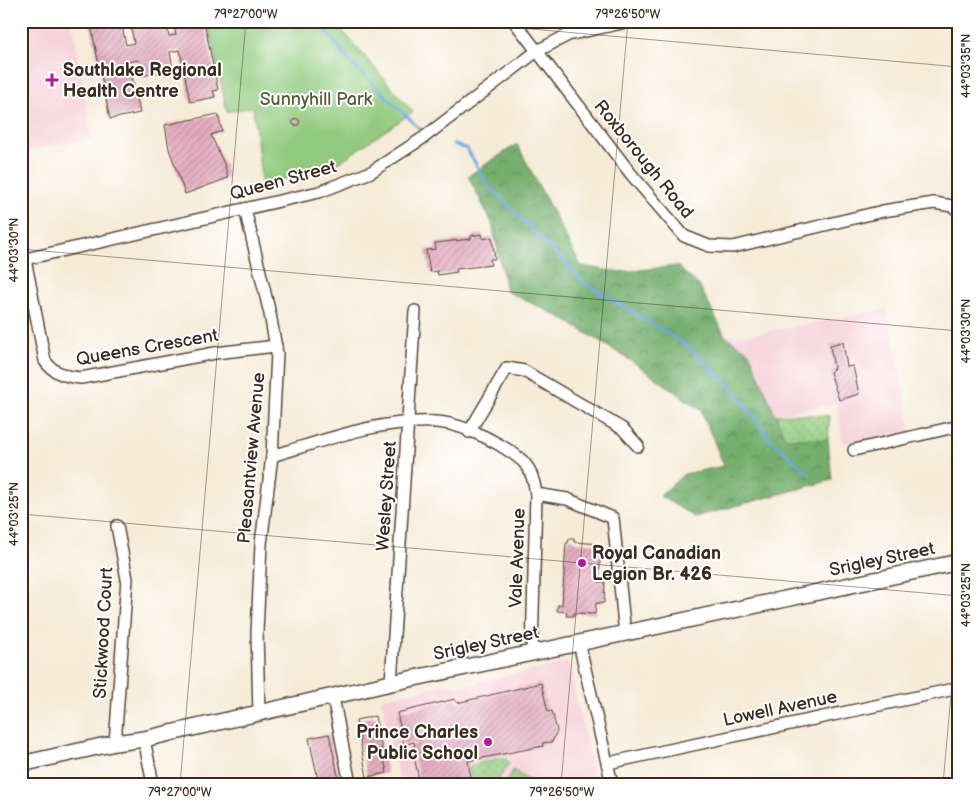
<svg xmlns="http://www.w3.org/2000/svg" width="980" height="805" viewBox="0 0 980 805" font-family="'Balsamiq Sans',sans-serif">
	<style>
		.built { fill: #f6cfd8 }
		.grass { fill: url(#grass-dots); stroke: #667a4e }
		.forest { fill: url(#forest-crowns); stroke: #586c46 }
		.green { fill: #91ca7e; stroke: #667a4e }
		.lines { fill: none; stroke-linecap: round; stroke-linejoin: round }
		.stream { stroke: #6da6dc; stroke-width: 3 }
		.building { fill: url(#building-hatch) }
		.street-casing { stroke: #57473a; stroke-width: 14 }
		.secondary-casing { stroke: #57473a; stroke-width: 18 }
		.street { stroke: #fff; stroke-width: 11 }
		.secondary { stroke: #fff; stroke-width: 15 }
		.ticks { fill: none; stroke: #3b2a1e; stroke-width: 1; stroke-opacity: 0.45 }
		.poi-dot { fill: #b5179e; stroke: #fff; stroke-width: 2 }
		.labels { text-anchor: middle; stroke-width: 4; stroke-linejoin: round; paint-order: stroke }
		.poi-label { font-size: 18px; font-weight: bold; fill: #3b2a1e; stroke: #fff; text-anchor: start }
		.park-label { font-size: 18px; fill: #555a3b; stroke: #fff }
		.street-label { font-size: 18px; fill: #3b2a1e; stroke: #fff }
		.neatline { fill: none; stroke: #3b2a1e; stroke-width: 2 }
		.ticks-label { font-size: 12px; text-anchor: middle; fill: #3b2a1e }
	</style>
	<defs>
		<pattern id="grass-dots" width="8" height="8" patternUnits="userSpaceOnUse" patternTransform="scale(1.25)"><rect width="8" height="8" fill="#91ca7e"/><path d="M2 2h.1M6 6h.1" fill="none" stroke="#78a467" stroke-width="1.8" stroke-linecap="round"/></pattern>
		<pattern id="forest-crowns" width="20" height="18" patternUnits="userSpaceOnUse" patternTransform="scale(1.25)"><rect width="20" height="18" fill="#74ae6d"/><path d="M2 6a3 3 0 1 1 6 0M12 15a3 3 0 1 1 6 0" fill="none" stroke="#608e59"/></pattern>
		<pattern id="building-hatch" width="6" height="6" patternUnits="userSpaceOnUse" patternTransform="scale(1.25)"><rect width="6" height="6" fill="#e5aec2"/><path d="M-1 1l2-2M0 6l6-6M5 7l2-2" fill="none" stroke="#bb8e9d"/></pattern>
	</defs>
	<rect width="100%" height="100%" fill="#fff"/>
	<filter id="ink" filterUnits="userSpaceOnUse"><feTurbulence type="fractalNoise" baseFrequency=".02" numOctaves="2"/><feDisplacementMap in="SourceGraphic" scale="10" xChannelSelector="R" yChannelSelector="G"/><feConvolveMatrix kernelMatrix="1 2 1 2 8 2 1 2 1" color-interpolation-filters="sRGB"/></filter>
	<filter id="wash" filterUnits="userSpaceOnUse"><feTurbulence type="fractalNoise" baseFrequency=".0096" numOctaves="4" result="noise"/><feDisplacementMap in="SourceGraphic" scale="20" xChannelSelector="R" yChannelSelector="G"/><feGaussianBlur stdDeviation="1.12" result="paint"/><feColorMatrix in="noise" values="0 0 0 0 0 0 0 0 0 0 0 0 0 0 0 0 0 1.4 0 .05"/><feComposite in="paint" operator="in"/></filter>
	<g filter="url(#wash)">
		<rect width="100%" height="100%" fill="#f5ebd7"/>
		<g class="built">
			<path d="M21,21h51l20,117 -71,14z"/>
			<path d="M887,309l24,122 -68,13 -6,-41 -62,12 -26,-63 -24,-16 24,-1z"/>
			<path d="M568,662l28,122h-196l-19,-85 67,-15 10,3z"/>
		</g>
		<g class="grass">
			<path d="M793,414l37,2 -2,24 -43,-1 -10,-24z"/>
			<path d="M504,757l5,6 -12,19 -25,2 -3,-18z"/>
			<path d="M513,770l21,14h-29z"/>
		</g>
		<path class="forest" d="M517,144l64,122 38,6 58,-6 22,19 26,51 24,16 36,86 43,2 4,40 -137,37 -35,-21 24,-22 40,-8 -23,-56 -68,-48 -73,-45 -54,-26 -14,-68 -24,-47z"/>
		<path class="green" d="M207,21h127l79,91 -78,53 -73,20 -9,-78 -26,5z"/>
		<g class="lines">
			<g class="stream">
				<path d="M318,21l32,41 70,67"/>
				<path d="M453,144l14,5 21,36 98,99 100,61 49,47 36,48 38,34"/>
			</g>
		</g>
		<g id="blocks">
			<g class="building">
				<path d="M90,21h31l5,24 8,-2 -3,-16 35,-6 3,15 7,-1 -3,-14h31l14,69 -5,1 2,6 -25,5 -10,-52 -10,2 3,17 -31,7 -4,-16 -9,2 11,51 -30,6z"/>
				<path d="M218,114l4,17 -11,4 14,31 3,12 -43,16 -16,-45 -4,-24z"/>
				<circle cx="296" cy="122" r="3.5"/>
				<path d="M482,234l1,5 9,-2 3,22h-5l1,6 -35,4 1,3 -19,3 -1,-4 -7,1 -4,-22 10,-1 -1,-6 36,-4v-3z"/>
				<path d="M843,342l4,25 6,-1 6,28 -20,6 -9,-28 4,-4 -4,-23z"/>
				<path d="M569,539h5v3l27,2 -2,38h6l-1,21h-8l-1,11 -21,-1v3h-8l1,-4 -10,-1 1,-6h4l4,-62h2z"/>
				<path d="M541,683l7,29 4,-1 5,20 -5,11 -10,1 1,3 -75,15 4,23h-52l-8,-37 3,-1 -1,-4 -10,3 -7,-32 58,-14 2,4z"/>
				<path d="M375,716l12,57 -20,4 -11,-57z"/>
				<path d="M329,734l11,50h-21l-10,-46z"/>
			</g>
		</g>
	</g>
	<g filter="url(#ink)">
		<use href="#blocks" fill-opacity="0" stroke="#57473a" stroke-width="1"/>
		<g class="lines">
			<g class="street-casing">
				<g id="street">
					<path d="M514,21l117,153 53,62 25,10 24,1 150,-36 51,-8 18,3 7,5"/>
					<path d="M245,209l25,105 7,39 -5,103 -11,88 -4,89 2,81"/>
					<path d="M25,259l20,102c8,12 22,16 36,17l134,-25 61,-7"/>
					<path d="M21,260l298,-68 52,-20 52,-34 114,-87 31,-16 63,-14"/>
					<path d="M469,432l38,-64 17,3 99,58 15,17"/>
					<path d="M854,450l105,-24"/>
					<path d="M272,456c54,-16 107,-37 164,-34 20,1 47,13 64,23 24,15 32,20 36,49l-4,159"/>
					<path d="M536,494l31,5 46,19 12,116"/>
					<path d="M579,643l33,141"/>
					<path d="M391,683l24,-372"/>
					<path d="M333,697l17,87"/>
					<path d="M144,739l9,45"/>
					<path d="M115,743l12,-164 -10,-53"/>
					<path d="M608,763l351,-75"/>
				</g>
			</g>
			<g class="secondary-casing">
				<path id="secondary" d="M21,764l94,-21 29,-4 247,-56 568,-121"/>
			</g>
			<use href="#street" class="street"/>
			<use href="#secondary" class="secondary"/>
		</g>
	</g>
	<path class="ticks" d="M441,21l518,46M21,249l938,82M21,514l938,82M21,779l59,5M180,784l66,-763M561,784l67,-763M943,784l16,-179"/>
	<g class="poi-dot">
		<path d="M49.5 72.5h5v5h5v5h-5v5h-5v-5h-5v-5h5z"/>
		<circle cx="582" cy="563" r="5"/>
		<circle cx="488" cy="742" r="5"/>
	</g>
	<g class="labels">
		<g class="poi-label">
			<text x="63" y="76">Southlake Regional<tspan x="63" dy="21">Health Centre</tspan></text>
			<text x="592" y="559">Royal Canadian<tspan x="592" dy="21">Legion Br. 426</tspan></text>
			<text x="478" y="738" text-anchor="end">Prince Charles<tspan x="478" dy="21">Public School</tspan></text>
		</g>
		<g class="park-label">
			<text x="316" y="105">Sunnyhill Park</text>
		</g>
		<g class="street-label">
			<text transform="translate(644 159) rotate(51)" y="6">Roxborough Road</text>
			<text transform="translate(283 180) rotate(-15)" y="6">Queen Street</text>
			<text transform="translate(147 347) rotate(-10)" y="6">Queens Crescent</text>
			<text transform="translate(251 458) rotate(-85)" y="6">Pleasantview Avenue</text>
			<text transform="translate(386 496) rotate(-86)" y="6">Wesley Street</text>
			<text transform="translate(517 558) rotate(-88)" y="6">Vale Avenue</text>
			<text transform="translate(882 559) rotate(-12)" y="6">Srigley Street</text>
			<text transform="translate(103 633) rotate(-87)" y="6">Stickwood Court</text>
			<text transform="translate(486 643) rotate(-12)" y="6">Srigley Street</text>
			<text transform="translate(780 708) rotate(-12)" y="6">Lowell Avenue</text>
		</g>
	</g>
	<rect width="980" height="805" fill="none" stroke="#fff" stroke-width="55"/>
	<rect x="28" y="28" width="924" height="750" class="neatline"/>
	<g class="ticks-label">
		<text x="246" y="18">79°27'00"W</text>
		<text x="628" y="18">79°26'50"W</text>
		<text transform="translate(966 66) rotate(-90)" y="4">44°03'35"N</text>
		<text transform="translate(14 250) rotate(-90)" y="4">44°03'30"N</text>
		<text transform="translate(966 331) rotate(-90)" y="4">44°03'30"N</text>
		<text transform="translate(14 514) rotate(-90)" y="4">44°03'25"N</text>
		<text transform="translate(966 595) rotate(-90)" y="4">44°03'25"N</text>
		<text x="180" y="796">79°27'00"W</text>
		<text x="562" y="796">79°26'50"W</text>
	</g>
</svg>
